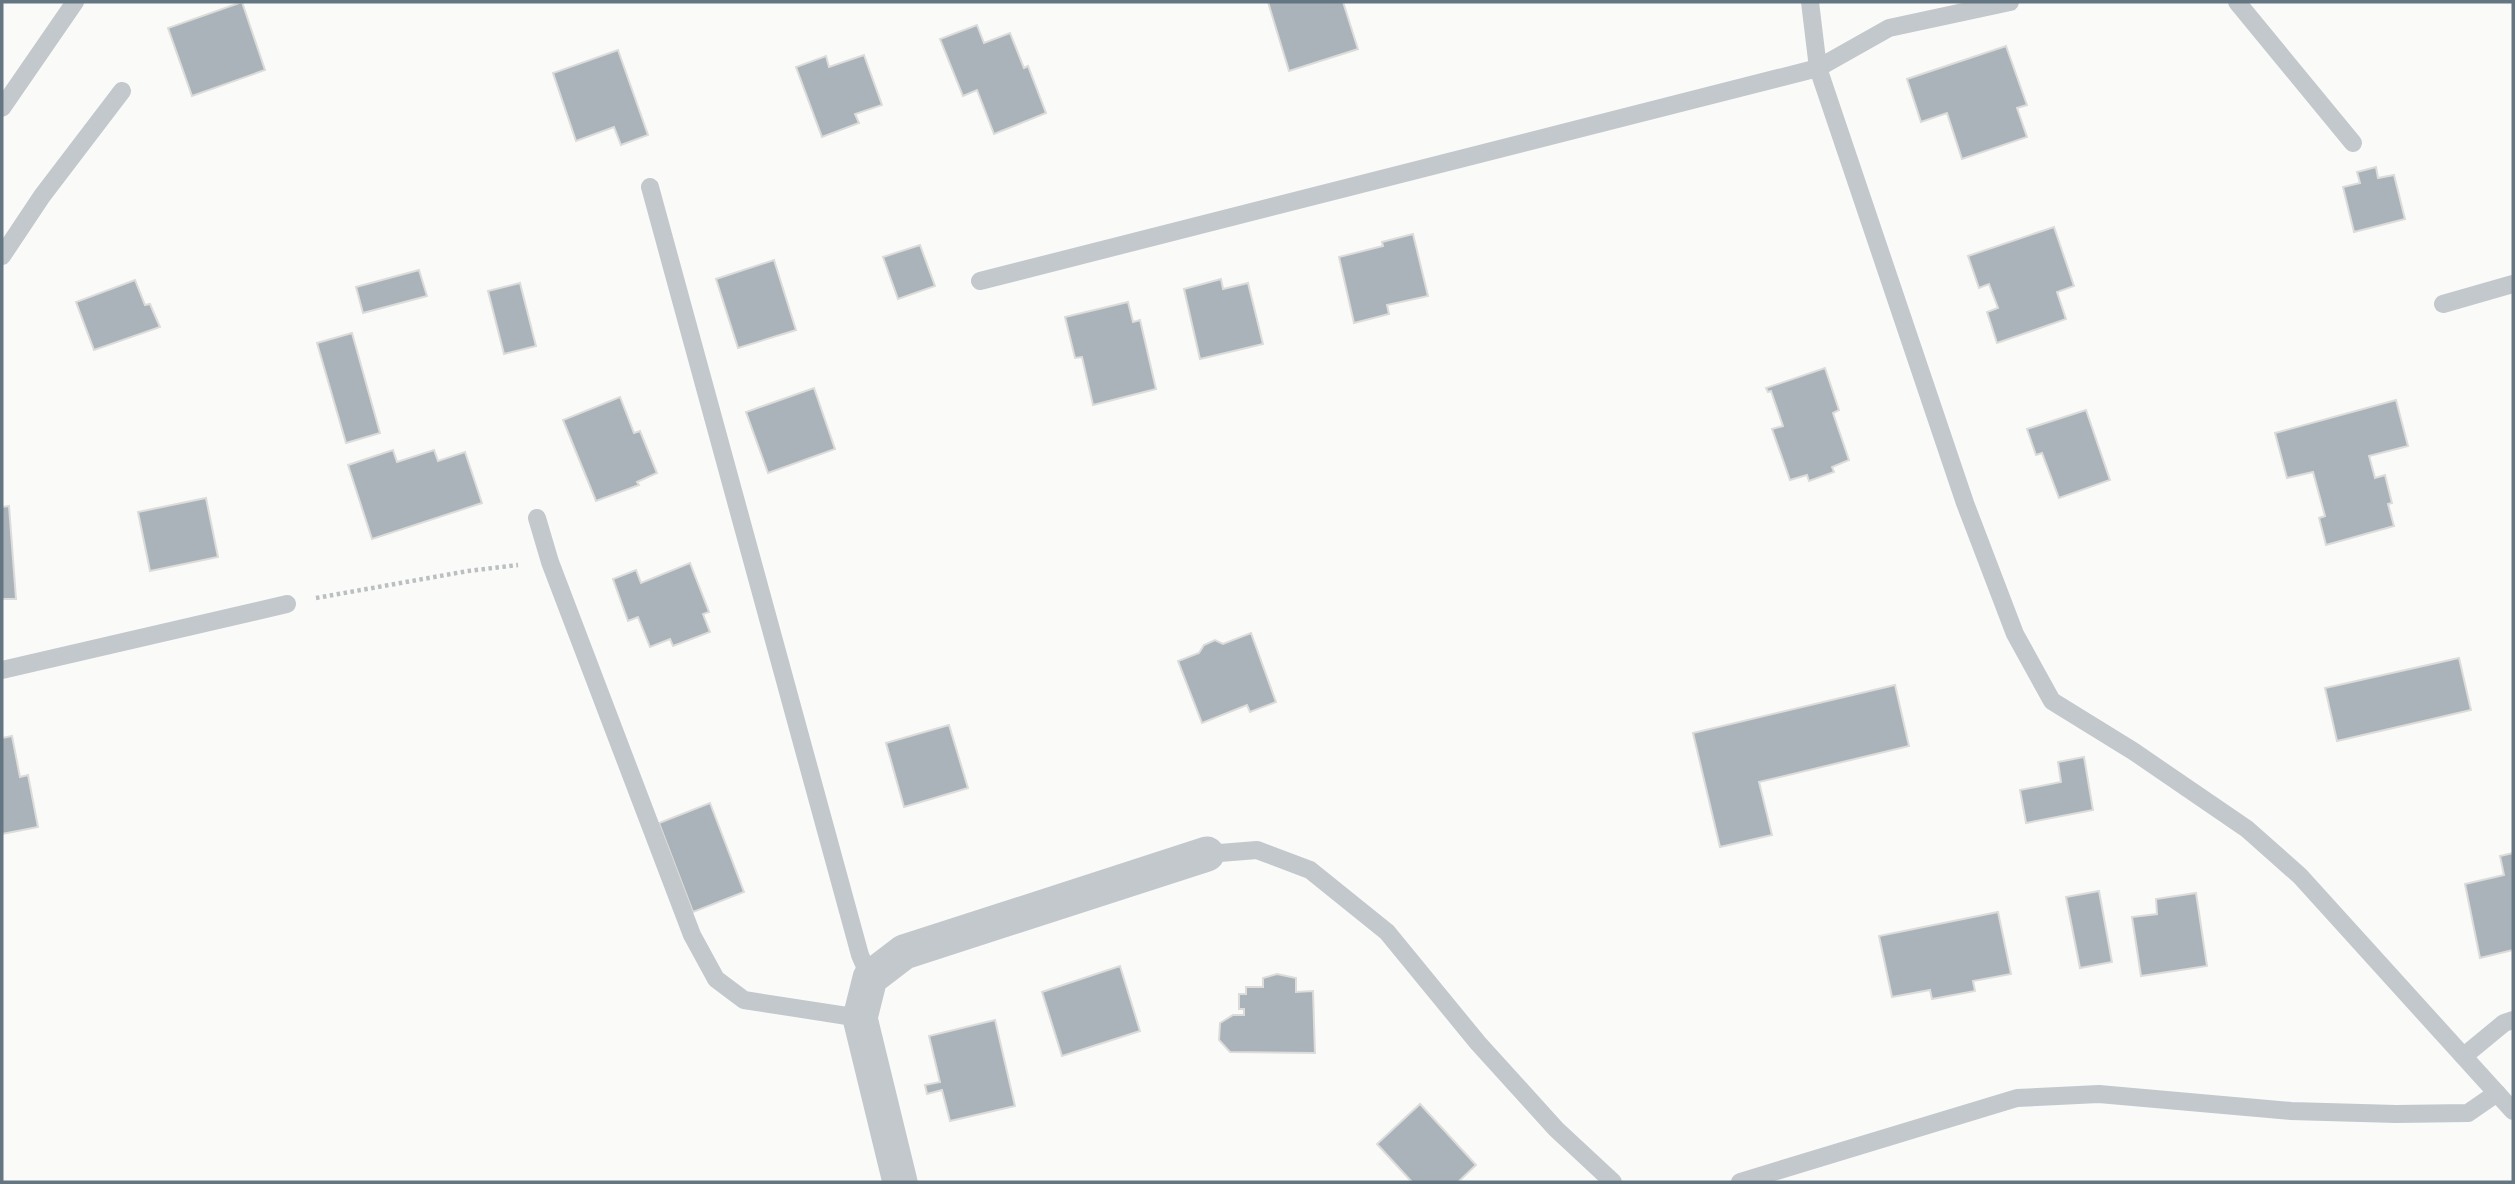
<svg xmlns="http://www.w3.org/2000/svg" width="2515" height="1184" viewBox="0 0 2515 1184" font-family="Arial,sans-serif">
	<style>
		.building { fill: #aab3b9; stroke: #dcdcda; stroke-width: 2 }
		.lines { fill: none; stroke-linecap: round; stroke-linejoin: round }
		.path { stroke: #bbbfc2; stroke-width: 4.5; stroke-dasharray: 3.5 3.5; stroke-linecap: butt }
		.lane { stroke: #c3c8cc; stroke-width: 18 }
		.street { stroke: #c3c8cc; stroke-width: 35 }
	</style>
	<rect width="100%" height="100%" fill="#fafaf8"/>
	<g class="building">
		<path d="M242,2l23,68 -73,26 -24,-68z"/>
		<path d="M1268,2h75l15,47 -69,22z"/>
		<path d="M977,25l7,18 26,-10 14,35 4,-2 18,47 -52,21 -17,-44 -14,6 -23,-57z"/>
		<path d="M2006,46l21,59 -10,3 10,29 -65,22 -15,-46 -26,9 -14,-43z"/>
		<path d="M618,50l30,85 -27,10 -7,-18 -38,14 -23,-68z"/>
		<path d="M864,55l18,50 -27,9 4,9 -37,14 -26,-70 30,-11 3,11z"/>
		<path d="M2376,167l2,11 16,-3 11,44 -51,13 -11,-45 17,-4 -3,-11z"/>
		<path d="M2054,227l20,59 -17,6 9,27 -69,24 -10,-31 11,-4 -9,-24 -10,4 -11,-32z"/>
		<path d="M1413,234l15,62 -41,9 2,9 -35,9 -15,-66 44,-11 -1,-4z"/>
		<path d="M920,245l15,41 -37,13 -15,-42z"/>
		<path d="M774,260l22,70 -58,18 -22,-69z"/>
		<path d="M419,270l8,26 -64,17 -7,-26z"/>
		<path d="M1221,279l2,10 25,-6 15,61 -63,15 -16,-70z"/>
		<path d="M135,280l10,25 5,-1 10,23 -66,23 -18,-48z"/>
		<path d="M520,283l16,63 -32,8 -16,-63z"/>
		<path d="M1128,302l5,20 7,-2 16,69 -63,16 -11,-48 -7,1 -10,-41z"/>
		<path d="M352,333l28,100 -34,10 -29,-100z"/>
		<path d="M1825,368l14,42 -6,3 16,47 -17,7 2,5 -25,9 -2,-6 -17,5 -18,-51 11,-3 -12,-35 -3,1 -2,-4z"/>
		<path d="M814,388l21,61 -67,24 -22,-61z"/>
		<path d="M620,397l14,36 6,-2 17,42 -20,9 2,3 -43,16 -33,-81z"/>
		<path d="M2396,400l12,46 -39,10 6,22 10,-3 7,28 -4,1 6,22 -68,19 -7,-27 6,-2 -12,-44 -26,6 -12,-45z"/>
		<path d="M2086,410l24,70 -51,18 -17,-45 -6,2 -9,-26z"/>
		<path d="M393,450l4,12 37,-12 4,11 27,-9 17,51 -110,36 -24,-74z"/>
		<path d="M206,498l12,59 -68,14 -12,-59z"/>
		<path d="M9,506l7,93h-14v-92z"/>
		<path d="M690,563l19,49 -6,2 7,18 -37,14 -3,-7 -20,8 -12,-30 -10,4 -15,-42 23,-9 5,13z"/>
		<path d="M1251,633l25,69 -26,10 -3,-7 -45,18 -24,-62 21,-8 5,-8 11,-5 8,4z"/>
		<path d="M2459,658l12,52 -134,31 -12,-53z"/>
		<path d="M1895,685l14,61 -150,36 13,53 -52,12 -27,-114z"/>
		<path d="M949,725l19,63 -64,19 -18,-64z"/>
		<path d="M12,736l8,41 8,-2 10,52 -36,7v-96z"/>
		<path d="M2084,757l9,53 -67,13 -6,-33 41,-8 -3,-20z"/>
		<path d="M710,803l34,89 -51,20 -34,-89z"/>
		<path d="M2513,853v97l-33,8 -15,-74 39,-9 -4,-19z"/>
		<path d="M2099,891l13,71 -32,6 -14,-71z"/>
		<path d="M2196,893l11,73 -66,10 -9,-59 25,-3 -1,-15z"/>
		<path d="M1998,912l13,62 -38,7 2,10 -43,8 -2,-9 -38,7 -13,-61z"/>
		<path d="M1120,966l20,65 -78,25 -20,-64z"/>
		<path d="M1277,974l19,4v14l17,-1 2,62 -85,-1 -11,-12 1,-17 13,-8h11v-6h-5v-15h7v-7h17v-9z"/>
		<path d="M995,1020l20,86 -65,15 -8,-31 -15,4 -2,-9 15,-3 -11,-46z"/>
		<path d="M1420,1104l56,61 -18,17h-46l-35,-38z"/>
	</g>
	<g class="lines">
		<path class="path" d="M316,598l152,-27 50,-6"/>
		<g class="lane">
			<path d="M1810,2l8,66 71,-40 121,-26"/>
			<path d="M2237,2l116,141"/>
			<path d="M2,108l73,-106"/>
			<path d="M650,187l210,768 10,23"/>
			<path d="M2,256l40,-60 80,-105"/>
			<path d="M980,281l838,-213 147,435 50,131 37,67 81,50 114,78 53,47 213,235"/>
			<path d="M2443,304l70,-20"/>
			<path d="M537,518l13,44 142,373 24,44 28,21 116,18"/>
			<path d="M2,670l285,-66"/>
			<path d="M1207,854l50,-4 53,20 77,62 91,111 78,86 57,53"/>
			<path d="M2464,1056l40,-33 9,-3"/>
			<path d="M1740,1182l277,-84 82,-4 192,17 105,3 72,-1 29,-20"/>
		</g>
		<path class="street" d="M900,1182l-40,-164 10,-40 34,-26 303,-98"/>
	</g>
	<rect width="2515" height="1184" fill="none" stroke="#657683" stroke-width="7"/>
</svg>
